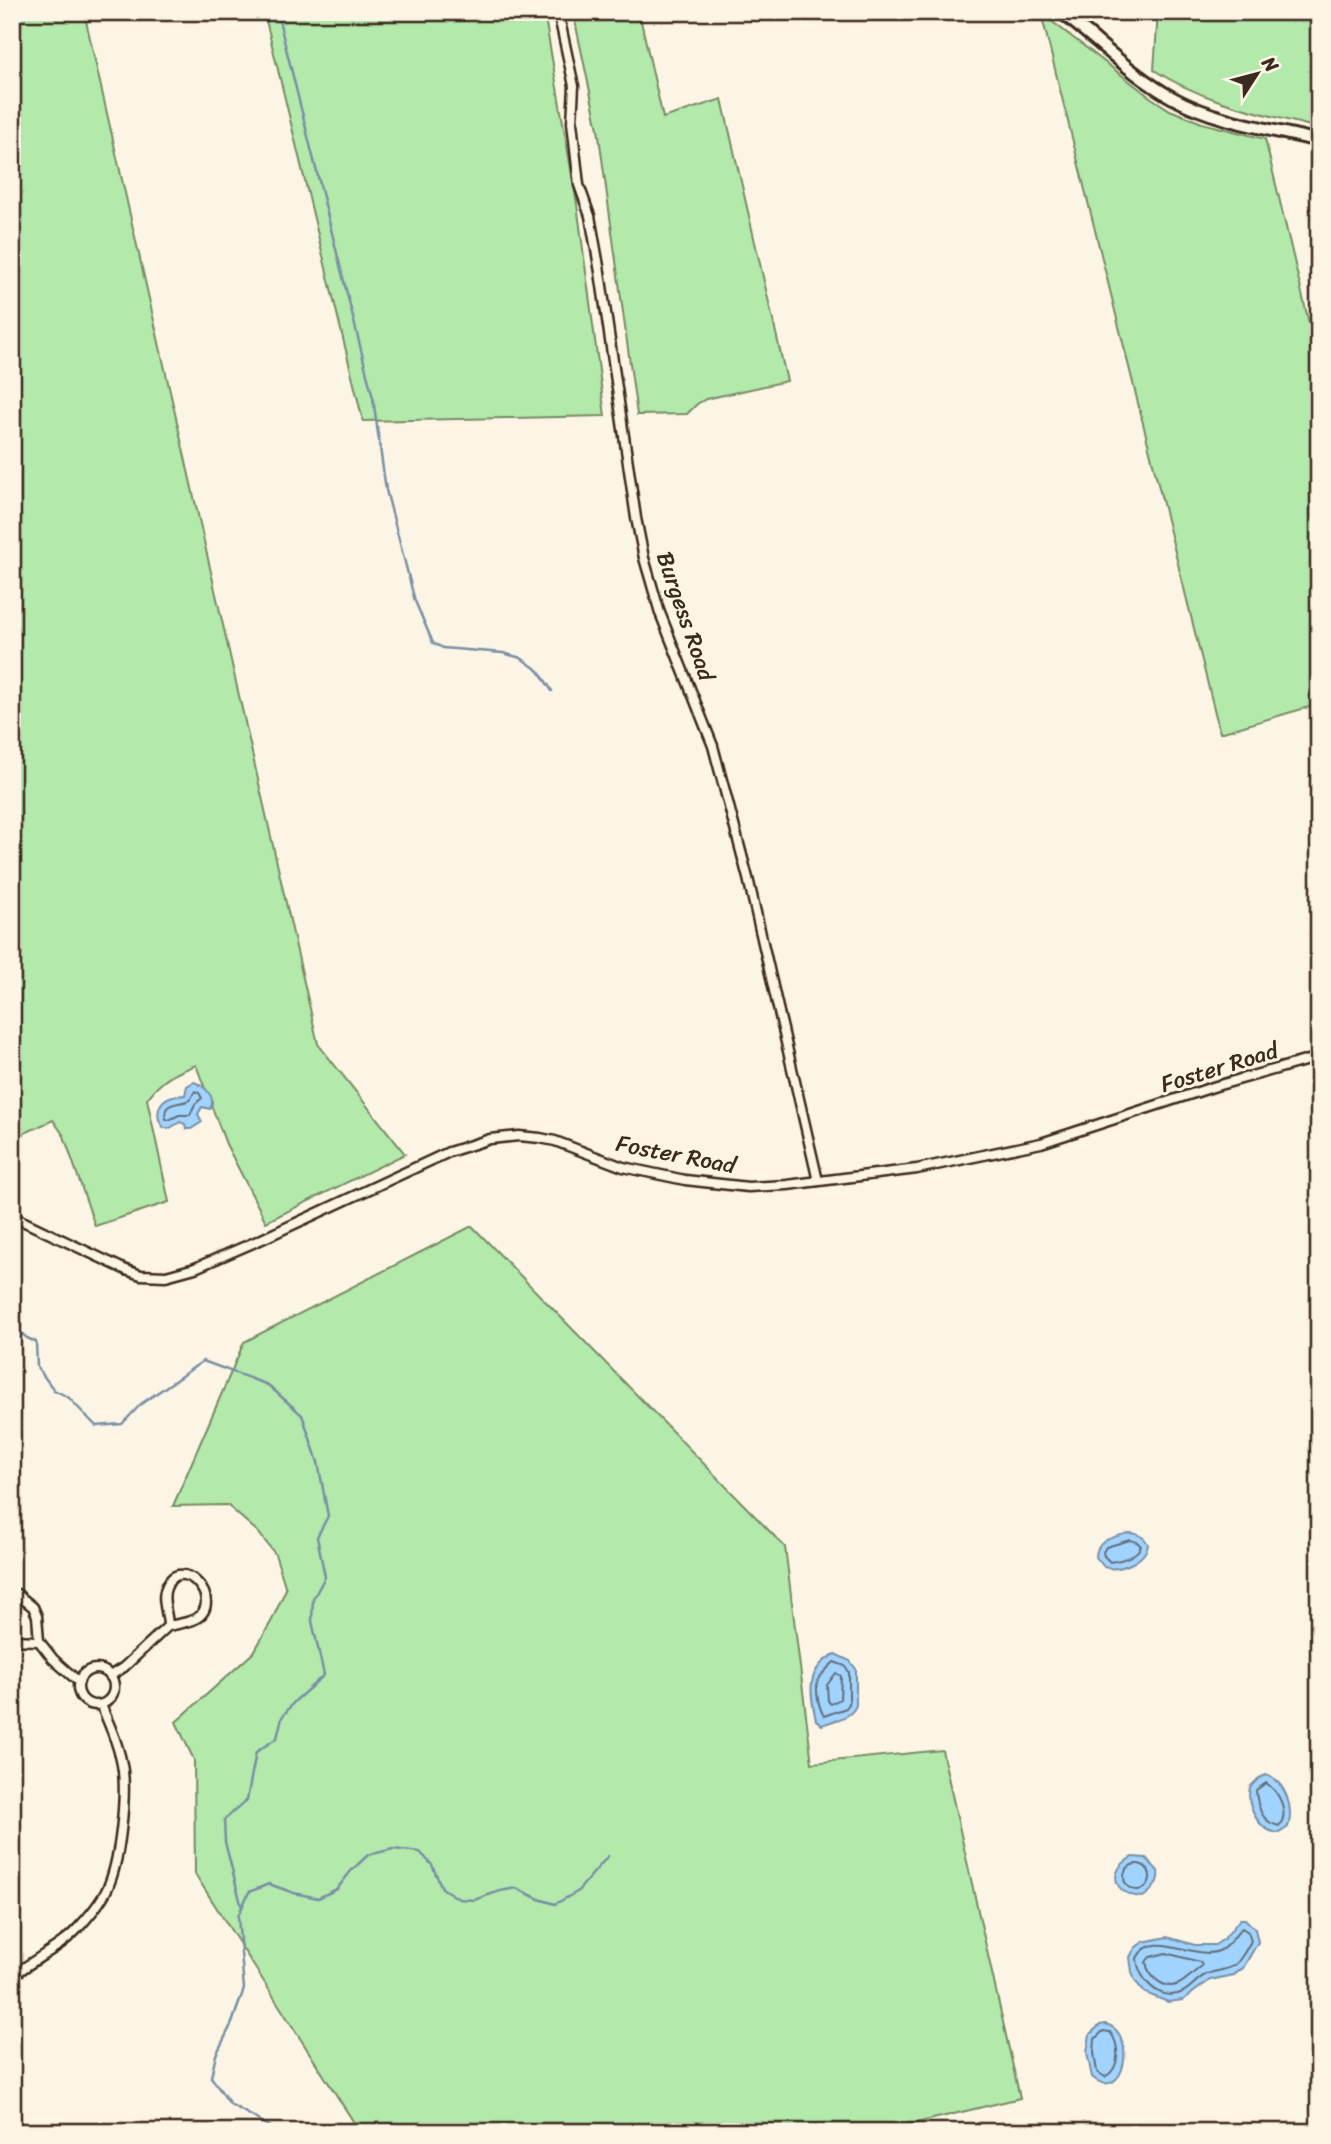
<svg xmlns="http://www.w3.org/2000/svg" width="1331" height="2144" viewBox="0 0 1331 2144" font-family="Sriracha,sans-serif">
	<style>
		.green { fill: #b3e9ab; stroke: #778a64; stroke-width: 2 }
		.water { fill: #a0d3fe; stroke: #788fa4; stroke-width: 2 }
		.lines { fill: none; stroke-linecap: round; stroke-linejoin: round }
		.shore { stroke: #636e78; stroke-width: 2 }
		.stream { stroke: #788fa4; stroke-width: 2.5 }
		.minor-casing { stroke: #3b2a1e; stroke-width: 13 }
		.tertiary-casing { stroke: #3b2a1e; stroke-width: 16 }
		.minor { stroke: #fcf5e5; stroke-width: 8 }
		.tertiary { stroke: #fcf5e5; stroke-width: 10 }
		.labels { text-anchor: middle; stroke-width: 6; stroke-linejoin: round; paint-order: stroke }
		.street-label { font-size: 23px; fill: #3b2a1e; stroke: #fcf5e5 }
	</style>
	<rect width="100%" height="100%" fill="#fcf5e5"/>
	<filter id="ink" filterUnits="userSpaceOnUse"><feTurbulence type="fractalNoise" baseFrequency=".0143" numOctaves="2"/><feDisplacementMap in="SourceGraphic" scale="14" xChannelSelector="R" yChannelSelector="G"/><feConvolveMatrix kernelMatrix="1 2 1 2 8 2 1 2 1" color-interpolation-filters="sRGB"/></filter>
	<g filter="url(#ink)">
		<g class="green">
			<path d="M12,12h72l234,1032 87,110 -139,68 -40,-78 -30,-79c-23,9 -34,14 -49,34l22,103 -74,24 -31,-90 -11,-16 -41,19z"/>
			<path d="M264,12h280l33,192 28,212 -242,5z"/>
			<path d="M573,12h66l24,106 59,-19 65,282 -81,18 -9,5 -10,10 -50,1 -39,-286z"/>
			<path d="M1158,12h161v116c-58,-15 -114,-25 -165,-58z"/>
			<path d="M1041,13l109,84 20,13 32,13 63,16 54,226v339l-99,29z"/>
			<path d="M472,1226l313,321 27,216 130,-13 78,348 -141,34h-519l-165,-258 -1,-114 -18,-38 78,-70 18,-32 14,-31 -11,-35 -17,-22 -31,-27 -54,1 71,-164z"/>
		</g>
		<g class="water">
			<path d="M194,1082c11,4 23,15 16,27l-8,-2 -4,7 4,8 -11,7h-5l-1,-5 -5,-2 -10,6h-6c-10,-11 -7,-28 9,-32 4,-1 8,0 12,-1l2,-9z"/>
			<path d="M1129,1533c8,0 15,3 19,11 -2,17 -29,28 -44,23l-8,-10c0,-18 18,-20 33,-24z"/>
			<path d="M835,1654l15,7 6,8v36c-4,13 -22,15 -34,20l-6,-5c-6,-27 -11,-51 19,-66z"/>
			<path d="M1266,1775c20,7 28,33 22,52l-9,6c-21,-2 -33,-27 -29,-46l9,-9z"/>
			<path d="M1132,1857l14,1 12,13c2,12 -6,20 -15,26 -28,-1 -38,-25 -11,-40z"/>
			<path d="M1240,1919h5l10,10 3,13 -15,26 -9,7 -24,5 -27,20 -15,2 -23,-9 -10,-12 -3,-9 -2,-15 5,-9 8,-6 24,-5 28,8h20l9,-6z"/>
			<path d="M1106,2024c32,9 19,81 -14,53l-5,-24 3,-19 10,-9z"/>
		</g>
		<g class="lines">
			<g class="shore">
				<path d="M195,1091l4,2 3,5 -7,6 -5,11h-11l-10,5 -3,-1c-5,-18 13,-14 24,-19z"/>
				<path d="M1130,1540l7,2 4,4c-4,10 -20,15 -31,16l-6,-6 -1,-4 3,-5z"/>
				<path d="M834,1662l11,4 4,6v32l-3,4 -22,8c-5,-8 -9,-25 -6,-35 3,-7 11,-14 16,-19z"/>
				<path d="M836,1673l5,3 -1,23 -9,5 -3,-3 -1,-16z"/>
				<path d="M1266,1783c13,9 24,29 13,43 -17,-3 -22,-20 -23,-36z"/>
				<circle cx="1137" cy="1877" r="13"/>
				<path d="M1242,1928l6,4 3,9c-4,7 -9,17 -15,23 -7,7 -22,6 -31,11 -8,4 -14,13 -22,17 -22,11 -45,-12 -46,-34 16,-31 57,3 82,-7 10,-5 15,-15 23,-23z"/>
				<path d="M1166,1953l34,9 2,4c-7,5 -15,14 -23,18 -15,7 -31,-8 -33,-22l4,-5z"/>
				<path d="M1103,2031l7,1c10,13 11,36 -5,45l-8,-5 -3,-19 1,-14z"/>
			</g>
			<g class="stream">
				<path d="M277,12l96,386 13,92 29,111 18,42 10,5 60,5 18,5 18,13 13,20"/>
				<path d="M12,1325l15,13 9,4 1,25 17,23 14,7 28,29 26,-2 19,-20 62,-43 65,24 34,30 16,47 10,54 -11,21 8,40 -12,22 -1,22 12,54 -30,27 -12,15 -5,21 -21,14 -9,48 -23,20 1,22 17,66"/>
				<path d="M280,2132l-50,-28 -19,-27 5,-22 16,-32 12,-34 -6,-73 11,-24 20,-8 25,9 24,5 19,-9 14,-18 17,-16 25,-6 27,3 12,13 10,23 17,11 15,1 26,-9 16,-3 23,11 16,5 22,-12 31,-36"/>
			</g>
			<g class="minor-casing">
				<g id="minor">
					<path d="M558,12l16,74 -2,36 7,63 11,31 10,56 36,246 8,40 16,55 53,133 35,132 70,303"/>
					<path d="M12,1216l114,54 15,5 25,1 29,-8 67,-29 187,-87 41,-13 29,-3 21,2 15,3 68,26 62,13 63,7 39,-2 130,-16 124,-26 175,-57 103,-29"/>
					<path d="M12,1594h5l16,13 4,9 2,25 14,18 26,23"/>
					<path d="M12,1640l27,1"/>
					<circle cx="96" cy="1687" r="18"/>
					<path d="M110,1676l14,-9 44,-41c0,-12 -7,-27 -2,-38 14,-37 61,14 29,31 -8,4 -18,5 -27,7"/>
					<path d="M12,1977c22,-19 49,-29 68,-51 11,-12 25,-29 30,-44 10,-26 16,-83 13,-111 -3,-23 -13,-45 -22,-66"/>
				</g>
			</g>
			<g class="tertiary-casing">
				<path id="tertiary" d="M1061,12c37,28 71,64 112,86 44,24 98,31 146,43"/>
			</g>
			<use href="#minor" class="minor"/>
			<use href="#tertiary" class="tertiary"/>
		</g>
	</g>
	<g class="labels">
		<g class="street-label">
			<text transform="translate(686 616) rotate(71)" y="8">Burgess Road</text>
			<text transform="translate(1219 1067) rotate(-17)" y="8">Foster Road</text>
			<text transform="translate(676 1154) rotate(11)" y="8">Foster Road</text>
		</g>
	</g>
	<rect width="1331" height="2144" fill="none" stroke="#fcf5e5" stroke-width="42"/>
	<rect x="21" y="21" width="1289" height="2102" fill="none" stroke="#3b2a1e" stroke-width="2.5" filter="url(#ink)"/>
	<g transform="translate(1257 74) rotate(54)" stroke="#fcf5e5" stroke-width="5" paint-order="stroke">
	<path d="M0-5L12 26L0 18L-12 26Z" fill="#3b2a1e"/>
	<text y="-10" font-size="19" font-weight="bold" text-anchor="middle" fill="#3b2a1e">N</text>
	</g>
</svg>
